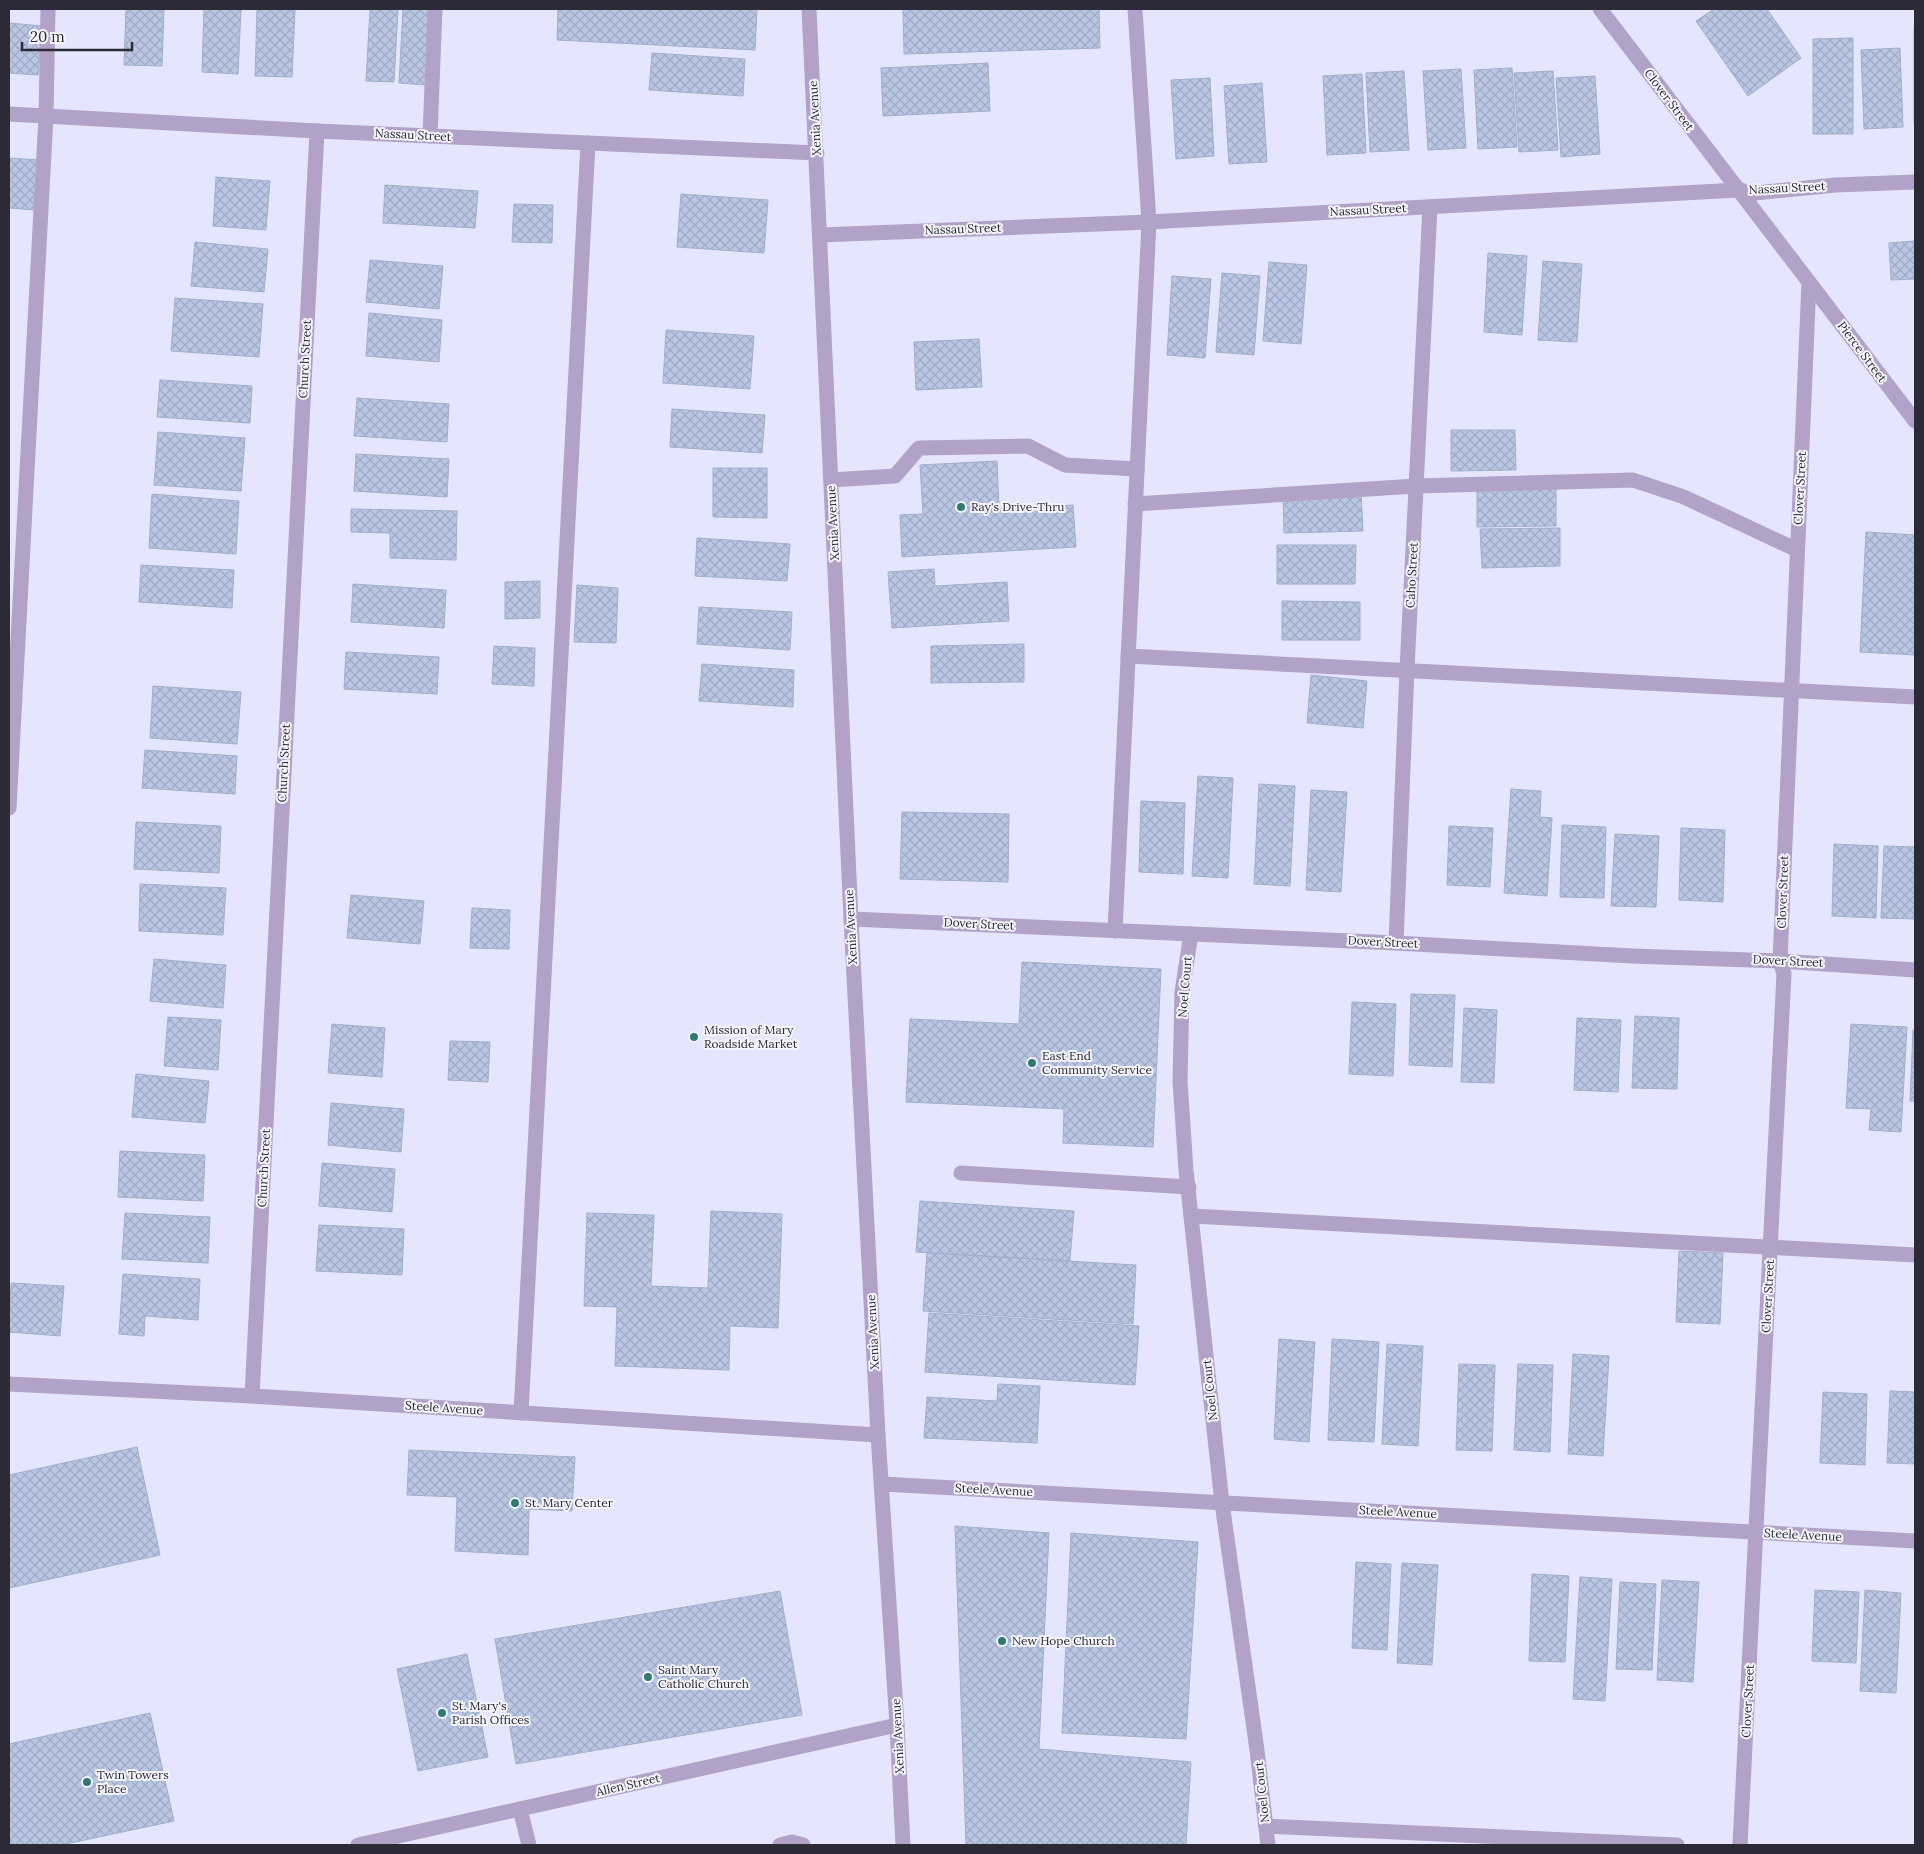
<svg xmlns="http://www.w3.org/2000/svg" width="1924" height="1854" viewBox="0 0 1924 1854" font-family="Lora,serif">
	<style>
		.building { fill: url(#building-cross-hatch); stroke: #a1aeca }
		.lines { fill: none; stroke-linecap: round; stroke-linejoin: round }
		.minor { stroke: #b3a2c7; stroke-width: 15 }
		.poi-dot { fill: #317972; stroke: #f4f4fa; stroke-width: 2 }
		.labels { text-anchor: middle; stroke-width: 4; stroke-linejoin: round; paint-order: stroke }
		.street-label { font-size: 12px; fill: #2b2a36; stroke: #f4f4fa }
		.poi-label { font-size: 12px; fill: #2b2a36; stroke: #f4f4fa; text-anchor: start }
	</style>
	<defs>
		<pattern id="building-cross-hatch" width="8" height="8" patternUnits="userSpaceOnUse" patternTransform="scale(1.25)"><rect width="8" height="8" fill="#b9c6e4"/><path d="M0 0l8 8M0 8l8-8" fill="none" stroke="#9faac4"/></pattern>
	</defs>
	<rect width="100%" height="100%" fill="#e5e5fe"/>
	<g class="building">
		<path d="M126,9h38l-2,57 -38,-1z"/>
		<path d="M204,9h37l-3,65 -36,-2z"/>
		<path d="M257,9h38l-3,68 -37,-1z"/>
		<path d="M370,9h28l-4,73 -28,-1z"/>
		<path d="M403,9h27l-4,76 -27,-2z"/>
		<path d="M558,9h199l-2,41 -198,-10z"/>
		<path d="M903,9h196l1,39 -196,6z"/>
		<path d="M1714,9h53l34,49 -53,38 -52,-75z"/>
		<path d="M9,23l33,3 -4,49 -29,-2z"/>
		<rect x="1914" y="27" width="1" height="96"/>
		<path d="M1853,38v96h-40v-95z"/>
		<path d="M1900,48l3,79 -39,2 -3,-79z"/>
		<path d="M652,53l93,6 -2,37 -94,-6z"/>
		<path d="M988,63l2,48 -107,5 -2,-48z"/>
		<path d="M1512,68l5,79 -39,2 -4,-79z"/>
		<path d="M1461,69l5,79 -38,2 -5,-79z"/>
		<path d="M1404,71l5,79 -39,2 -4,-79z"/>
		<path d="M1553,71l5,79 -39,2 -5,-79z"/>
		<path d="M1362,74l4,79 -39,2 -4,-79z"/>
		<path d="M1595,76l5,78 -39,3 -5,-79z"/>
		<path d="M1210,78l4,78 -38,3 -5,-79z"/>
		<path d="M1262,83l5,79 -38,2 -5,-78z"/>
		<path d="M9,158l30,2 -4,50 -26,-2z"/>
		<path d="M216,177l54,4 -4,49 -53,-4z"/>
		<path d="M385,185l93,6 -3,37 -92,-5z"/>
		<path d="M681,194l87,6 -4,53 -87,-6z"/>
		<path d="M514,204l39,1 -1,38 -40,-1z"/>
		<path d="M1915,241v38l-24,1 -2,-37z"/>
		<path d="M195,242l73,7 -4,43 -73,-6z"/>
		<path d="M1488,253l39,3 -5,79 -38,-3z"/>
		<path d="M370,260l73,6 -4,43 -73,-7z"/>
		<path d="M1543,261l39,3 -5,78 -39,-2z"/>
		<path d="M1269,262l38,3 -6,79 -38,-3z"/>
		<path d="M1222,273l38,3 -6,79 -38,-3z"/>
		<path d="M1172,276l39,3 -6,79 -38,-3z"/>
		<path d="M175,298l88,6 -4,53 -88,-6z"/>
		<path d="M369,313l73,7 -3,42 -73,-6z"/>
		<path d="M666,330l88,6 -4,53 -87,-6z"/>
		<path d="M979,339l3,48 -66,3 -2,-48z"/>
		<path d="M160,380l92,6 -2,37 -93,-6z"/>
		<path d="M357,398l92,6 -2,38 -93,-6z"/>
		<path d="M672,409l93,6 -3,38 -92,-6z"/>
		<path d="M1451,430h64l1,40 -65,1z"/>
		<path d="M158,432l87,6 -4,53 -87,-6z"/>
		<path d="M356,454l93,5 -2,38 -93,-6z"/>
		<path d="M997,461l2,48 74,-4 3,42 -174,10 -2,-42 23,-1 -3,-49z"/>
		<path d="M713,468h54v50l-54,-1z"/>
		<path d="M1556,487v39l-79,1v-39z"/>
		<path d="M1361,492l2,39 -79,2 -1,-38z"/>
		<path d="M152,494l87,7 -3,53 -87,-6z"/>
		<path d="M351,509l106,2 -1,49 -66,-2v-25l-39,-1z"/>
		<path d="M1560,528v38l-78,2 -2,-39z"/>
		<path d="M1866,532l49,3v120l-55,-3z"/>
		<path d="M697,538l93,6 -3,37 -92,-5z"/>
		<path d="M1277,545h79l-1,39h-78z"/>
		<path d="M141,565l93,5 -2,38 -93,-6z"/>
		<path d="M934,569l1,17 72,-4 2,39 -117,7 -4,-56z"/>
		<path d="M540,581v37l-35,1v-37z"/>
		<path d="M353,584l93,6 -2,38 -93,-6z"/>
		<path d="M577,585l41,3 -2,55 -42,-1z"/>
		<path d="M1282,601l78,1v38h-78z"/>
		<path d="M699,607l93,5 -2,38 -93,-6z"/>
		<path d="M1024,644v38l-93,1v-37z"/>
		<path d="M494,646l41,2 -1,38 -42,-2z"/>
		<path d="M346,652l93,5 -2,37 -93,-5z"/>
		<path d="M702,664l92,6 -1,37 -94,-6z"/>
		<path d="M1311,675l56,6 -4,47 -56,-5z"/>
		<path d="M153,686l88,6 -4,52 -87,-6z"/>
		<path d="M145,750l92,6 -2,38 -93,-6z"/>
		<path d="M1198,776l35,2 -5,100 -36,-2z"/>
		<path d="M1259,784l36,2 -5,100 -36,-2z"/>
		<path d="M1511,789l30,2 -1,26 12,1 -5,78 -43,-3z"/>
		<path d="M1311,790l36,2 -6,100 -35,-2z"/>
		<path d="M1141,801l44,2 -2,71 -44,-2z"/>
		<path d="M902,812l107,2 -1,68 -108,-3z"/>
		<path d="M136,822l85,4 -2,47 -85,-4z"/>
		<path d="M1562,825l44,2 -2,71 -44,-1z"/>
		<path d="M1449,826l44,2 -3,59 -43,-2z"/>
		<path d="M1681,828l44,2 -2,72 -44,-2z"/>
		<path d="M1615,834l44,2 -3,71 -45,-1z"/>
		<path d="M1834,844l44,2 -2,72 -44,-2z"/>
		<path d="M1884,846l31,1v72l-34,-1z"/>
		<path d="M140,884l86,4 -3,47 -84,-4z"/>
		<path d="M351,895l73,6 -4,43 -73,-6z"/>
		<path d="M472,908l38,2 -1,39 -39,-1z"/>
		<path d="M154,959l72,6 -3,43 -73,-7z"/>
		<path d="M1022,962l139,7 -8,178 -90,-4 1,-34 -158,-7 4,-83 109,5z"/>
		<path d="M1411,994l44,1 -3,72 -43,-2z"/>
		<path d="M1352,1002l44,2 -3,72 -44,-2z"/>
		<path d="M1464,1008l33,2 -3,73 -33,-1z"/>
		<path d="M1635,1016l44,2 -2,71 -45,-1z"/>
		<path d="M168,1017l53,3 -3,50 -54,-4z"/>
		<path d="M1577,1018l44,2 -3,72 -44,-2z"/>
		<path d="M332,1024l53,4 -3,49 -54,-4z"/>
		<path d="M1851,1024l56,3 -6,105 -32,-2 2,-21 -25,-1z"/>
		<path d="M1913,1030h2v71h-5z"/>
		<path d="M450,1041l40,1 -2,40 -40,-2z"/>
		<path d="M136,1074l73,7 -4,42 -73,-6z"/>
		<path d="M331,1103l73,6 -3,43 -73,-7z"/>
		<path d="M120,1151l85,4 -2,46 -85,-4z"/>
		<path d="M322,1163l73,6 -3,43 -73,-6z"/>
		<path d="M920,1201l154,10 -4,50 -154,-9z"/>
		<path d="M711,1211l71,3 -4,114 -48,-2 -1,44 -114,-4 2,-59 -33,-1 3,-93 67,2 -3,71 57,2z"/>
		<path d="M125,1213l85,4 -2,46 -86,-4z"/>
		<path d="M319,1225l85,4 -2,46 -86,-4z"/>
		<path d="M1679,1251l44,2 -3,71 -44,-2z"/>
		<path d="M927,1253l209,12 -3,59 -210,-13z"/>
		<path d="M123,1274l77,5 -2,41 -53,-4 -1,20 -25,-2z"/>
		<path d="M11,1283l53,3 -4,50 -51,-4z"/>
		<path d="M929,1313l210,13 -4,59 -210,-13z"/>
		<path d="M1279,1339l36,3 -6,100 -35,-3z"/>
		<path d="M1332,1339l47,3 -5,100 -46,-2z"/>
		<path d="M1387,1344l36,2 -5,100 -36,-2z"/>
		<path d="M1573,1354l36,2 -6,100 -35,-2z"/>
		<path d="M1459,1364l36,1 -3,86 -36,-1z"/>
		<path d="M1518,1364l35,1 -3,87 -36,-2z"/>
		<path d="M998,1384l42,2 -3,57 -113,-5 3,-41 70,4z"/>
		<path d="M1890,1391l25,1v72l-28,-1z"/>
		<path d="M1823,1392l44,2 -2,71 -45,-2z"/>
		<path d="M137,1447l23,108 -151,33v-113z"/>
		<path d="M409,1450l166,7 -3,54 -43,-2 -1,46 -73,-4 2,-54 -50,-2z"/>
		<path d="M955,1526l94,7 -10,216 152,13 -5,83h-220z"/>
		<path d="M1071,1533l127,9 -12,197 -124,-6z"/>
		<path d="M1356,1562l35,2 -4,86 -35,-2z"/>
		<path d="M1402,1563l36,2 -6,100 -35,-2z"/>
		<path d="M1532,1574l37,2 -4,86 -36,-1z"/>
		<path d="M1580,1577l32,2 -7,122 -32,-2z"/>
		<path d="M1662,1580l37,2 -6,100 -36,-2z"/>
		<path d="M1620,1582l36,2 -4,86 -36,-1z"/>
		<path d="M1815,1590l44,2 -3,71 -44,-2z"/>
		<path d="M1865,1590l36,3 -5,100 -36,-2z"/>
		<path d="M780,1591l22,124 -286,49 -21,-125z"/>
		<path d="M467,1654l21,103 -70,14 -21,-102z"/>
		<path d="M150,1713l24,108 -113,24h-52v-101z"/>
	</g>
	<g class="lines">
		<g class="minor">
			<path d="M809,9l42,910 27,516 19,290 6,120"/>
			<path d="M1600,9l209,273 -29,679 4,13 -44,871"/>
			<path d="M9,114l308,17 500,22"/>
			<path d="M430,136l5,-127"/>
			<path d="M820,235l329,-13 589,-32 17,3 81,-8 79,-3"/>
			<path d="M1809,282l106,139"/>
			<path d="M831,480l64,-4 24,-28 109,-2 37,19 72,4"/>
			<path d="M1135,504l281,-18 217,-6 51,17 113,53"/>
			<path d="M1128,656l787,41"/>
			<path d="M9,808l37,-692 2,-107"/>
			<path d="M851,919l545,24 236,13 148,5 135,9"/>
			<path d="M1115,931l34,-709 -14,-213"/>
			<path d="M1191,934l-9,58 -2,89 6,89 36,333 35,247 11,95"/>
			<path d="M1396,943l11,-274 23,-462"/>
			<path d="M961,1173l228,14"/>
			<path d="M1191,1216l724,39"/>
			<path d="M9,1384l243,12 626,39"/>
			<path d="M252,1396l65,-1265"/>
			<path d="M521,1413l67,-1270"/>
			<path d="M882,1484l1033,57"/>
			<path d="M520,1809l9,36"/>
			<path d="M1266,1826l411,19"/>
			<path d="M358,1845l539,-120"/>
			<path d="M780,1845l12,-3 11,3"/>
		</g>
	</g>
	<g class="poi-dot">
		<circle cx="961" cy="507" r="5"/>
		<circle cx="694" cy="1037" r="5"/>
		<circle cx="1032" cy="1063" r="5"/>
		<circle cx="515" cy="1503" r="5"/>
		<circle cx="1002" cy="1641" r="5"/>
		<circle cx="648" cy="1677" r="5"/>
		<circle cx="442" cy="1713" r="5"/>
		<circle cx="87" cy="1782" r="5"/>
	</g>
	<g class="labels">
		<g class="street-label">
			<text transform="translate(1669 100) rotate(53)" y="4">Clover Street</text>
			<text transform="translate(815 118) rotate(-93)" y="4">Xenia Avenue</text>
			<text transform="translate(413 135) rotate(3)" y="4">Nassau Street</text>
			<text transform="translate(1787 188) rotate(-3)" y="4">Nassau Street</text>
			<text transform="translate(1368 210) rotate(-3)" y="4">Nassau Street</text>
			<text transform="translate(963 229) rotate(-2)" y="4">Nassau Street</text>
			<text transform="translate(1862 352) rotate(53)" y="4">Pierce Street</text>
			<text transform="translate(305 359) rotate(-87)" y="4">Church Street</text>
			<text transform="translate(1800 488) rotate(-87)" y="4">Clover Street</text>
			<text transform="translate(833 523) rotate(-93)" y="4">Xenia Avenue</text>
			<text transform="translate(1412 575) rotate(-87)" y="4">Caho Street</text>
			<text transform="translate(284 763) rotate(-87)" y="4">Church Street</text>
			<text transform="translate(1783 892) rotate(-88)" y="4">Clover Street</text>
			<text transform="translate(979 924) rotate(3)" y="4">Dover Street</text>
			<text transform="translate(851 927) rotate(-93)" y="4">Xenia Avenue</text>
			<text transform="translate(1383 942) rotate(3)" y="4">Dover Street</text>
			<text transform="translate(1788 961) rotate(3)" y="4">Dover Street</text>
			<text transform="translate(1185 987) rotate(-85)" y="4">Noel Court</text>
			<text transform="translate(264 1168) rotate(-87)" y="4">Church Street</text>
			<text transform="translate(1768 1296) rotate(-87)" y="4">Clover Street</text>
			<text transform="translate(873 1332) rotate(-93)" y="4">Xenia Avenue</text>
			<text transform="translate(1210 1390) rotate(-96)" y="4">Noel Court</text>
			<text transform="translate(444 1408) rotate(4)" y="4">Steele Avenue</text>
			<text transform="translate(994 1490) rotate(3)" y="4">Steele Avenue</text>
			<text transform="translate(1398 1512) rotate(3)" y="4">Steele Avenue</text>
			<text transform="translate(1803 1535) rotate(3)" y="4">Steele Avenue</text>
			<text transform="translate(1748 1701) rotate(-87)" y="4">Clover Street</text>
			<text transform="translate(898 1736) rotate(-93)" y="4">Xenia Avenue</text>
			<text transform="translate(628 1785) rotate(-13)" y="4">Allen Street</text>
			<text transform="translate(1262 1792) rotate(-96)" y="4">Noel Court</text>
		</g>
		<g class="poi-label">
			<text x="971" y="511">Ray's Drive-Thru</text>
			<text x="704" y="1034">Mission of Mary<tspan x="704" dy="14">Roadside Market</tspan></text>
			<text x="1042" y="1060">East End<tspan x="1042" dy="14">Community Service</tspan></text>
			<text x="525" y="1507">St. Mary Center</text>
			<text x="1012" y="1645">New Hope Church</text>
			<text x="658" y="1674">Saint Mary<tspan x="658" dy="14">Catholic Church</tspan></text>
			<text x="452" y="1710">St. Mary's<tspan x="452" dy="14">Parish Offices</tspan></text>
			<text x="97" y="1779">Twin Towers<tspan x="97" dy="14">Place</tspan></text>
		</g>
	</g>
	<rect width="1924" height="1854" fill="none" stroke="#2b2a36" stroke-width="20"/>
	<path d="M22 42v8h110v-8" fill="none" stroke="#2b2a36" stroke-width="2.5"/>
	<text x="30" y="42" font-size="15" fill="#2b2a36" stroke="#f4f4fa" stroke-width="4" paint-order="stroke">20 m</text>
</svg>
